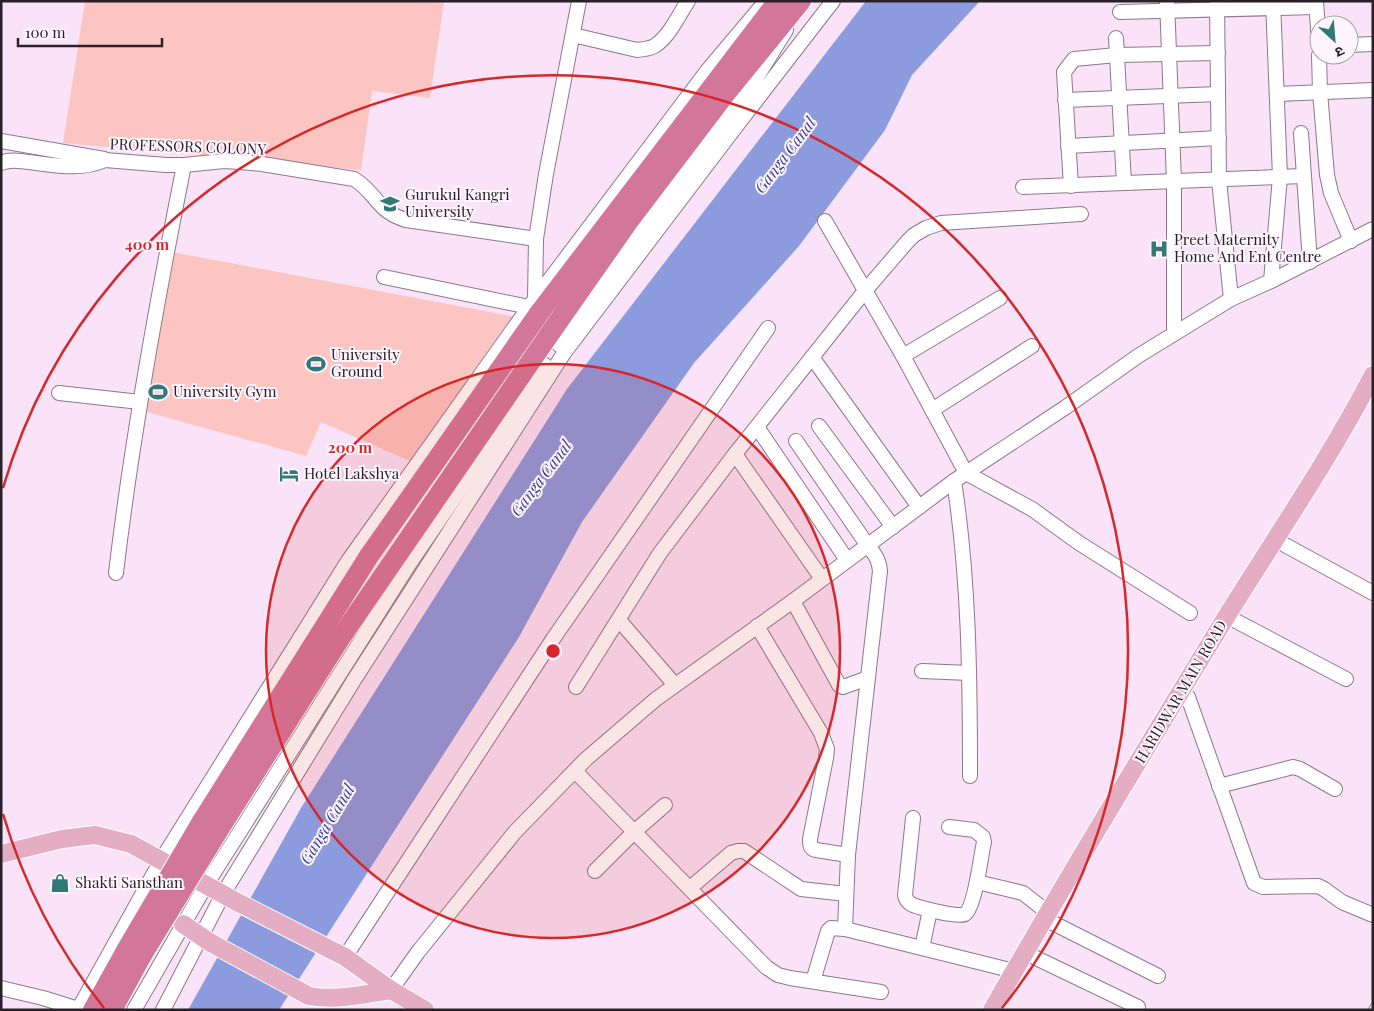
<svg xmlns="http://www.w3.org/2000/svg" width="1374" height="1011" viewBox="0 0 1374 1011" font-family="'Playfair Display','Noto Sans Devanagari',serif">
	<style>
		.green { fill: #fdc5c1 }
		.water { fill: #8c9bdd }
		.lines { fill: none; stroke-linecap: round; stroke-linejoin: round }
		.minor-casing { stroke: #8d788b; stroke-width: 16 }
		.major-casing { stroke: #fff; stroke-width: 20 }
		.highway-casing { stroke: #fff; stroke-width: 22 }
		.minor { stroke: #fff; stroke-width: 14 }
		.major { stroke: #e5adc2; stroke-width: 18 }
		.highway { stroke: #d3779a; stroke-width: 20 }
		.rail-casing { stroke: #978795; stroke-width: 5 }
		.rail { stroke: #fff5fe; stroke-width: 3; stroke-dasharray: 9; stroke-linecap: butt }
		.highway-bridge-casing { stroke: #fff; stroke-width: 22; stroke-linecap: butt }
		.highway-bridge { stroke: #d3779a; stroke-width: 20 }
		.ring { fill: none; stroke: #d62828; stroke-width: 2.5 }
		.labels { text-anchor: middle; stroke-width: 4; stroke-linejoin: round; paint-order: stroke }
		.street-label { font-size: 15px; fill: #292128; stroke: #fff5fe }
		.poi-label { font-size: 15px; fill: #292128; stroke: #fff5fe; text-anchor: start }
		.water-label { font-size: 16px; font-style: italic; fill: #37408e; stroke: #fff5fe }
		.centre { fill: #d62828; stroke: #fff5fe; stroke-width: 2.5 }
		.ring-label { font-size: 15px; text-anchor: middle; font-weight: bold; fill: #d62828; stroke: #fff5fe; stroke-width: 4; stroke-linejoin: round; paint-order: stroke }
	</style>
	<rect width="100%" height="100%" fill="#fae3f8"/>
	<g class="green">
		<path d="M85,1h359l-14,97 -58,-7 -11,79 -298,-27z"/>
		<path d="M172,252l344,65 -104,145 -91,-40 -15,34 -166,-46z"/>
	</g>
	<path class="water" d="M866,1h114l-68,74 -27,55 -86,116 -105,117 -112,159 -63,115 -240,373h-91l113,-202 266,-419z"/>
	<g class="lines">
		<g class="minor-casing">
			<g id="minor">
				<path d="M1167,1l7,180v152"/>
				<path d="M1217,1l2,179 12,119"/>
				<path d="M1316,1l3,41"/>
				<path d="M1120,12l196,-5"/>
				<path d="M573,35l64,15c6,-1 14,-1 19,-5 14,-10 23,-30 32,-44"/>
				<path d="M1116,38l8,145"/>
				<path d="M1349,45l24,-1"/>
				<path d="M1319,55l1,37 7,83 4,18 20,48"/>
				<path d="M1277,94l96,-4"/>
				<path d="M1065,100l153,-6"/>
				<path d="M1301,133l9,129"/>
				<path d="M1,141l103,18"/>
				<path d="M1068,146l151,-8"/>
				<path d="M1,163c9,-4 18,-2 27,-1 26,3 52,9 77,-2l61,5h18l40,-4 16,1 22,2 92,15c23,14 22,32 52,41l130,19"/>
				<path d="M1071,186l-7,-114 10,-13 43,-4 101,-2"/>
				<path d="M1023,187l281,-11"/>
				<path d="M825,221l78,135 63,117 66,36 47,34 111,70"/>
				<path d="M384,277l145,30"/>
				<path d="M1271,281l9,-104 -7,-176"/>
				<path d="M535,299l1,-60 10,-65 33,-173"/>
				<path d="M559,345l29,-42 157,-207 41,-66"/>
				<path d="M903,356l97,-58"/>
				<path d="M812,357l107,150"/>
				<path d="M59,393l81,9"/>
				<path d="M932,410l100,-64"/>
				<path d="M819,426l74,101"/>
				<path d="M757,427l90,133"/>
				<path d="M796,441l72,105c7,8 11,14 12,25l-32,284 -3,74"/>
				<path d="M735,454l87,125"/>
				<path d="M954,481c15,97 16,196 16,295"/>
				<path d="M1285,545l88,48"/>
				<path d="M116,573c16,-137 41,-273 68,-408"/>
				<path d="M793,601l46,84 4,2 25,-9"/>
				<path d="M619,620l56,65"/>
				<path d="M1236,621l110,58"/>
				<path d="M757,626l64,107 6,16 -1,9 -16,81c0,6 0,10 6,11l32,5"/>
				<path d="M922,671l47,2"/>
				<path d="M576,687l84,-134 75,-99 129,-162 43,-50 7,-7 12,-7 15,-5 140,-9"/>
				<path d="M1188,697l66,186 9,4 55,-1 6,3 18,13 31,13"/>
				<path d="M575,771l191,196 12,8 12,3 91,14"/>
				<path d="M1219,786l74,-19 7,2 35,20"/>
				<path d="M913,818l-8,77c2,11 12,11 21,14 7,2 33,8 39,5 10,-7 16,-59 19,-72l-1,-5 -9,-7 -25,-3"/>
				<path d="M595,871l40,-40 30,-26"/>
				<path d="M977,882l46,11 24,19"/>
				<path d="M690,888l41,-35 7,-2h6l57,38 45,5"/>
				<path d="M1053,923l105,53"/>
				<path d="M922,948l8,-38"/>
				<path d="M345,957l208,-318 215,-311"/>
				<path d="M1034,957l104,50"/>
				<path d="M813,981l15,-50 3,-3 14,1 169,42"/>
				<path d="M1,988l42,10 35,11"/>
				<path d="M391,990l27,-38 97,-120 71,-73 70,-60 137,-98 161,-120 112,-74 72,-51 93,-57 40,-18 102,-52"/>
				<path d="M78,1010l84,-151 186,-298 181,-254 178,-236 59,-70"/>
				<path d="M134,1010l72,-125 204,-322 135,-198"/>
				<path d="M163,1010l60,-116 131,-214 210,-327 167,-220 102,-132"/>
			</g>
		</g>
		<g class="major-casing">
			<g id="major">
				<path d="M1,854l61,-15 33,-4 36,9 106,58 108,55 46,33 34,20"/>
				<path d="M183,924l28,19 98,53c27,5 55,-2 82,-6"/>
				<path d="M992,1010c76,-134 156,-265 236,-396 49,-79 102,-156 145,-239"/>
			</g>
		</g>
		<g class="highway-casing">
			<g id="highway">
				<path d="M201,823l168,-267 50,-71 121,-173 238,-311"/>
				<path d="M218,831l123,-194 212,-308 75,-107 98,-129 75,-92"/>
				<path d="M93,1010l35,-63"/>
				<path d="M112,1010l30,-55"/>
			</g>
		</g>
		<use href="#minor" class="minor"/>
		<use href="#major" class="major"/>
		<use href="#highway" class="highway"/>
		<g class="rail-casing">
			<path id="rail" d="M1370,1010l3,-5"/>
		</g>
		<use href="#rail" class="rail"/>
		<g class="highway-bridge-casing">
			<g id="highway-bridge">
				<path d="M128,947l73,-124"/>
				<path d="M142,955l76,-124"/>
			</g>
		</g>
		<use href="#highway-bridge" class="highway-bridge"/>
	</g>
	<circle cx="553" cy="651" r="287" fill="#d62828" fill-opacity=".12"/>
	<g class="ring">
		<circle cx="553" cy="651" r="287"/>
		<path d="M104 1008A574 574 0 0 1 3 814M3 488A574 574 0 1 1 1002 1008"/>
	</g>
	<defs>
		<g id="university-bare" transform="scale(1.5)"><path d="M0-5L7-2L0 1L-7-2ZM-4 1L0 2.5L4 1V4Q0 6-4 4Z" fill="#307976" stroke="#fff5fe" stroke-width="2.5" paint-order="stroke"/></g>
		<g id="hospital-bare" transform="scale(1.5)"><path d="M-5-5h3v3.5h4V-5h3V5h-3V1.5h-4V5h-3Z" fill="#307976" stroke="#fff5fe" stroke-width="2.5" paint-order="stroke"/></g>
		<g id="stadium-bare" transform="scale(1.5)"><path d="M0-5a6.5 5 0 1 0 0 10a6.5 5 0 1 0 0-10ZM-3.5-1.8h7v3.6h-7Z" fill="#307976" stroke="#fff5fe" stroke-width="2.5" paint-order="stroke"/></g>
		<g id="hotel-bare" transform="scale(1.5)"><path d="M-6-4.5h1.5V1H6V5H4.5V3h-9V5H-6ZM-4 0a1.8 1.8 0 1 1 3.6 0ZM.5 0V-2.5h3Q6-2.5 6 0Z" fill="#307976" stroke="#fff5fe" stroke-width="2.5" paint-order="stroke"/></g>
		<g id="shop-bare" transform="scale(1.5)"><path d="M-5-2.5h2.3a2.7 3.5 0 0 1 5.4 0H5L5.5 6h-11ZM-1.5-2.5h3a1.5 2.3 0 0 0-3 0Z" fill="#307976" stroke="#fff5fe" stroke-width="2.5" paint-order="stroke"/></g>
	</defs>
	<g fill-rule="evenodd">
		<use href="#university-bare" x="390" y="204"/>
		<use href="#hospital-bare" x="1159" y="249"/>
		<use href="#stadium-bare" x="316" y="364"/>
		<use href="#stadium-bare" x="158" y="392"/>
		<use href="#hotel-bare" x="289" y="474"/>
		<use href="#shop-bare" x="60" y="883"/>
	</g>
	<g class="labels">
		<g class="street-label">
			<text transform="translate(188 147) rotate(2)" y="5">PROFESSORS COLONY</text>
			<text transform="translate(1181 692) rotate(-59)" y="5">HARIDWAR MAIN ROAD</text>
		</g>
		<g class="poi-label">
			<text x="405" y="200">Gurukul Kangri<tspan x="405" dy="17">University</tspan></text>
			<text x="1174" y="245">Preet Maternity<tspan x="1174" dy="17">Home And Ent Centre</tspan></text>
			<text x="331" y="360">University<tspan x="331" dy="17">Ground</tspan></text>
			<text x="173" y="397">University Gym</text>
			<text x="304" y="479">Hotel Lakshya</text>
			<text x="75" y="888">Shakti Sansthan</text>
		</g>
		<g class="water-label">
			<text transform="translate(785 155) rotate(-53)" y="6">Ganga Canal</text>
			<text transform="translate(541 478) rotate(-53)" y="6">Ganga Canal</text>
			<text transform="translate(327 824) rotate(-59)" y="6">Ganga Canal</text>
		</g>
	</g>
	<circle cx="553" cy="651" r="8" class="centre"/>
	<g class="ring-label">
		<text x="147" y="250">400 m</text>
		<text x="350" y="453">200 m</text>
	</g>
	<rect width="1374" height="1011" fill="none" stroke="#292128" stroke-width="5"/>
	<g transform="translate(1334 40) rotate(154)"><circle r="24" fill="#fff5fe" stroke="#a9a0a8"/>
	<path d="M0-4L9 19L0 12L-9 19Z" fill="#307976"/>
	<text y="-8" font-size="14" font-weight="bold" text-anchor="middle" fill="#292128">उ</text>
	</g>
	<path d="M18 38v8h144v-8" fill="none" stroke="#292128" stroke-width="2.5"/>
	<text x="25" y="38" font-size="15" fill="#292128" stroke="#fff5fe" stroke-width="4" paint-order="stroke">100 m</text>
</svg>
